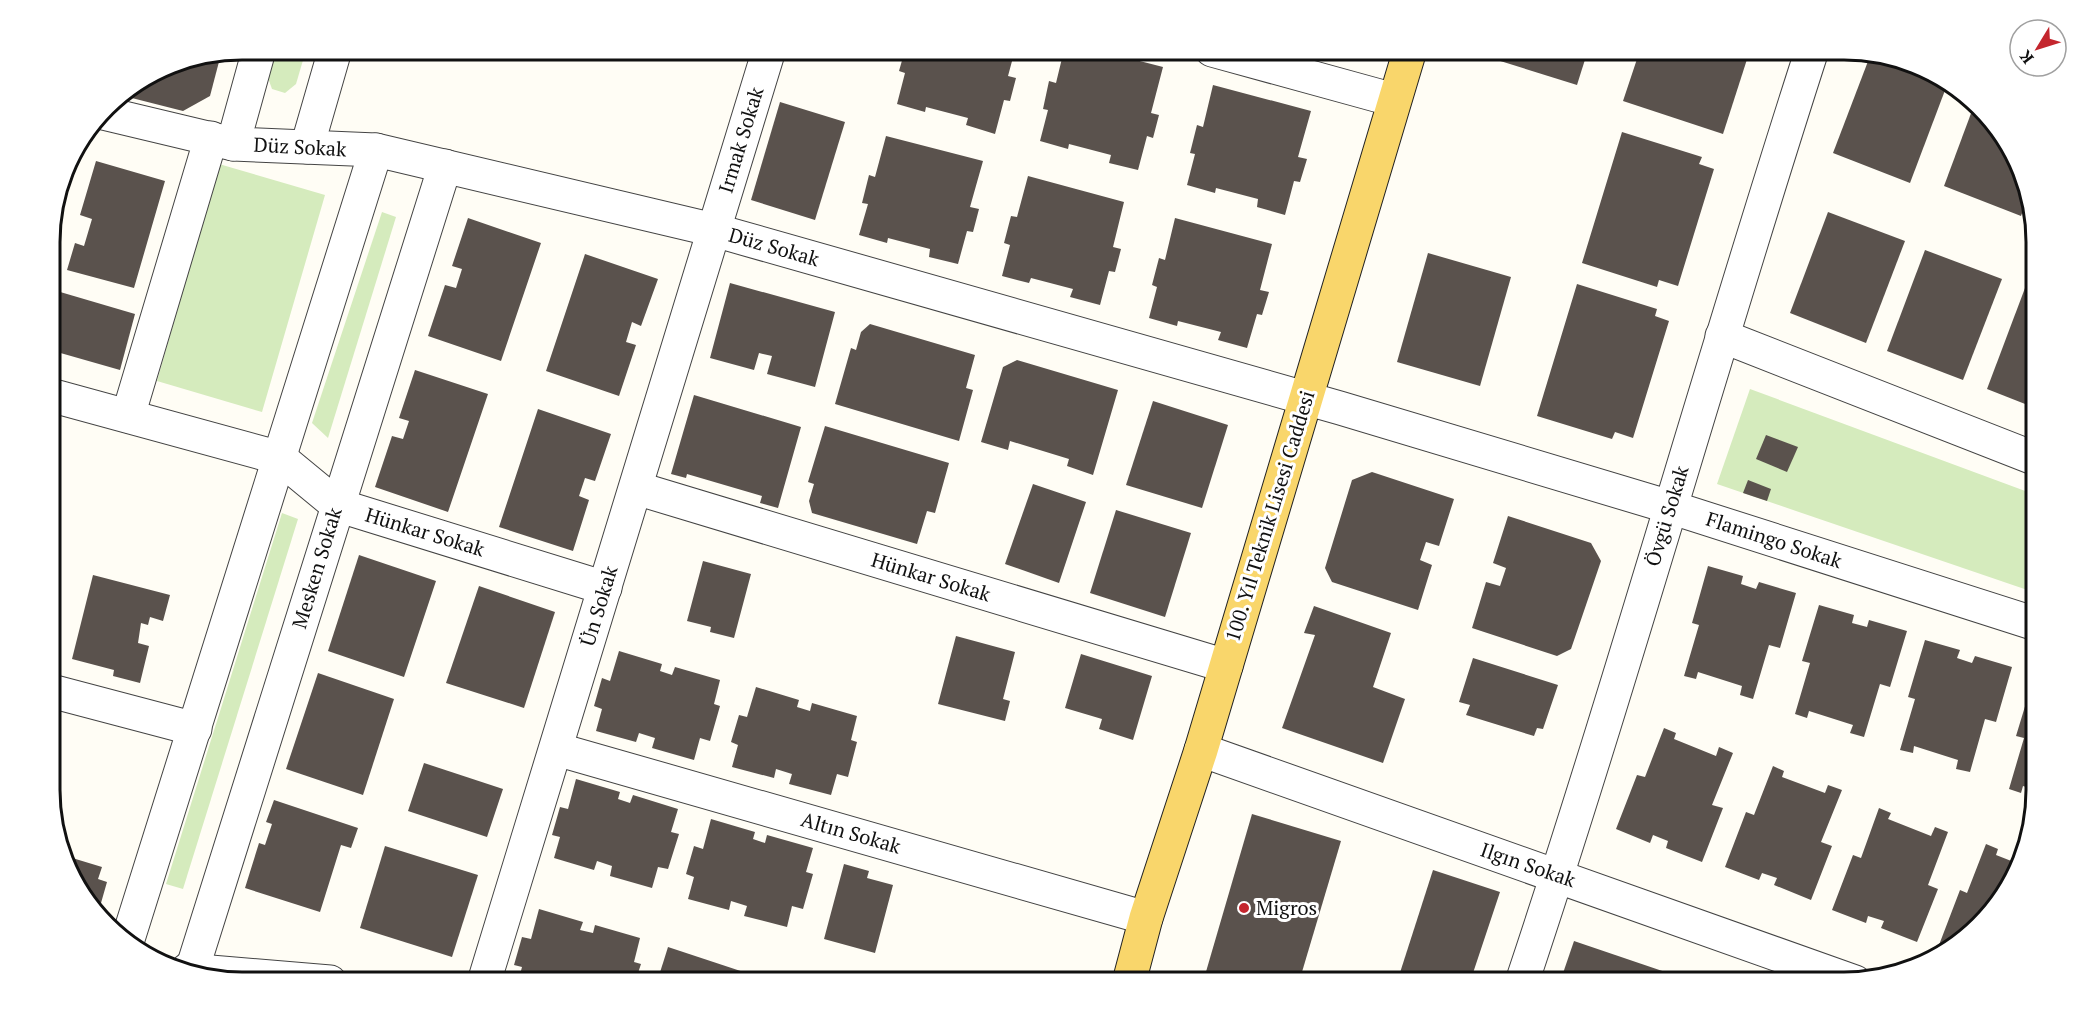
<svg xmlns="http://www.w3.org/2000/svg" width="2086" height="1032" viewBox="0 0 2086 1032" font-family="'PT Serif',serif">
	<style>
		.green { fill: #d5ebbd }
		.building { fill: #5a524d }
		.lines { fill: none; stroke-linecap: round; stroke-linejoin: round }
		.minor-casing { stroke: #444; stroke-width: 35 }
		.major-casing { stroke: #222; stroke-width: 35 }
		.minor { stroke: #fff; stroke-width: 33 }
		.major { stroke: #f9d66b; stroke-width: 33 }
		.poi-dot { fill: #c4262e; stroke: #fff; stroke-width: 2 }
		.labels { text-anchor: middle; stroke-width: 6; stroke-linejoin: round; paint-order: stroke }
		.street-label { font-size: 20px; fill: #111; stroke: #fff }
		.poi-label { font-size: 20px; fill: #111; stroke: #fff; text-anchor: start }
		.rim { fill: none; stroke: #111; stroke-width: 3 }
	</style>
	<rect width="100%" height="100%" fill="#fffdf5"/>
	<g class="green">
		<path d="M275,50h31l-10,34 -11,9 -13,-4 -5,-14z"/>
		<path d="M219,164l106,31 -63,217 -105,-31z"/>
		<path d="M382,212l14,5 -68,221 -16,-15z"/>
		<path d="M1750,389l286,106v98l-319,-109z"/>
		<path d="M282,513l16,6 -115,370 -17,-5z"/>
	</g>
	<g class="building">
		<path d="M905,50h110l-7,26 8,2 -6,23 -6,-1 -9,34 -29,-9 2,-7 -42,-11 -1,5 -28,-8 8,-31 -6,-2z"/>
		<path d="M1064,50h33l66,17 -12,46 8,2 -6,23 -6,-2 -9,34 -29,-7 2,-8 -42,-11 -1,5 -28,-8 8,-31 -5,-1 6,-28 7,2z"/>
		<path d="M1483,50h105l-11,35 -96,-30z"/>
		<path d="M1640,50h110l-27,84 -100,-33z"/>
		<path d="M221,54l-11,42 -27,15 -63,-16 49,-31z"/>
		<path d="M1870,56l27,6 41,15 9,8 -37,98 -77,-30z"/>
		<path d="M1213,85l98,26 -13,46 9,2 -7,23 -6,-1 -9,34 -28,-8 1,-8 -42,-11 -1,5 -28,-8 8,-31 -5,-1 7,-28 6,2z"/>
		<path d="M780,102l65,20 -30,98 -64,-20z"/>
		<path d="M1973,108l31,27 24,63 -7,18 -77,-30z"/>
		<path d="M1622,132l80,25 -3,7 15,5 -36,117 -19,-6 -2,7 -75,-24z"/>
		<path d="M886,136l97,25 -13,46 9,2 -6,23 -6,-1 -9,33 -29,-7 1,-8 -42,-11 -1,5 -28,-8 9,-31 -6,-1 7,-28 6,2z"/>
		<path d="M96,161l69,20 -31,107 -67,-18 8,-27 9,3 8,-27 -12,-4z"/>
		<path d="M1028,176l96,26 -11,45 8,2 -6,23 -6,-1 -9,34 -30,-8 3,-8 -42,-11 -2,5 -27,-7 8,-31 -6,-2 7,-27 6,1z"/>
		<path d="M1828,212l77,29 -39,102 -76,-30z"/>
		<path d="M468,218l73,25 -40,118 -73,-25 17,-51 11,3 6,-19 -10,-3z"/>
		<path d="M1175,218l97,26 -12,46 9,2 -7,23 -5,-1 -10,34 -29,-8 3,-8 -43,-11 -1,5 -28,-8 8,-31 -5,-2 7,-27 6,2z"/>
		<path d="M1925,250l77,29 -39,101 -76,-29z"/>
		<path d="M1428,253l83,24 -31,109 -83,-24z"/>
		<path d="M585,254l73,25 -17,47 -9,-4 -6,20 10,3 -17,51 -73,-25z"/>
		<path d="M730,283l105,29 -20,75 -48,-13 5,-18 -13,-3 -5,17 -44,-12z"/>
		<path d="M1577,284l80,25 -2,7 14,5 -36,117 -18,-6 -3,7 -75,-23z"/>
		<path d="M2025,288l10,4v116l-48,-19z"/>
		<path d="M50,289l85,25 -15,56 -70,-20z"/>
		<path d="M870,324l105,31 -9,33 7,2 -14,51 -124,-37 16,-56 5,2 5,-18z"/>
		<path d="M1017,360l101,30 -25,85 -26,-9 2,-7 -59,-18 -2,9 -27,-8 22,-75z"/>
		<path d="M415,370l73,24 -40,118 -73,-25 17,-51 11,3 6,-18 -10,-3z"/>
		<path d="M694,395l107,32 -23,81 -18,-5 2,-7 -75,-22 -1,4 -15,-4z"/>
		<path d="M1153,401l75,24 -26,83 -76,-23z"/>
		<path d="M538,409l73,25 -16,47 -10,-3 -6,18 10,4 -16,51 -74,-24z"/>
		<path d="M825,426l124,37 -14,50 -8,-2 -10,33 -105,-31 -3,-12 5,-17 -6,-2z"/>
		<path d="M1766,435l32,12 -11,25 -31,-13z"/>
		<path d="M1372,472l82,27 -15,47 -13,-4 -6,18 12,5 -14,45 -86,-28 -7,-14 27,-88z"/>
		<path d="M1748,480l23,9 -4,12 -24,-8z"/>
		<path d="M1033,484l53,18 -27,81 -54,-19z"/>
		<path d="M1116,510l75,23 -26,84 -75,-24z"/>
		<path d="M1508,516l83,27 10,18 -30,88 -14,7 -85,-28 14,-46 14,4 6,-18 -13,-5z"/>
		<path d="M359,555l77,26 -32,96 -76,-26z"/>
		<path d="M703,561l48,13 -17,64 -24,-6 1,-5 -24,-6z"/>
		<path d="M1708,566l35,10 -2,8 15,5 3,-7 37,11 -16,55 -11,-3 -16,54 -13,-4 2,-9 -44,-14 -2,7 -12,-3 15,-51 -7,-2z"/>
		<path d="M93,575l77,20 -7,26 -13,-4 -2,8 -7,-2 -3,20 11,3 -9,37 -27,-7 1,-6 -42,-11z"/>
		<path d="M479,586l76,26 -31,96 -78,-25z"/>
		<path d="M1819,605l35,10 -2,8 15,4 2,-7 38,11 -17,56 -10,-3 -16,53 -14,-4 3,-8 -44,-14 -2,7 -12,-4 15,-51 -8,-2z"/>
		<path d="M1314,606l77,27 -18,54 32,12 -22,64 -101,-35 33,-93 -11,-2z"/>
		<path d="M956,636l59,16 -12,47 7,2 -5,20 -67,-17z"/>
		<path d="M1925,640l35,10 -3,8 15,5 3,-7 37,11 -16,55 -11,-3 -15,53 -14,-3 2,-9 -44,-14 -1,7 -13,-3 15,-51 -7,-2z"/>
		<path d="M619,651l43,13 -2,7 12,4 3,-8 45,13 -6,24 6,2 -10,35 -10,-3 -6,22 -42,-12 3,-10 -16,-5 -3,9 -40,-11 6,-22 -8,-3 8,-28 8,3z"/>
		<path d="M1081,654l71,22 -19,64 -34,-11 3,-10 -37,-11z"/>
		<path d="M1473,658l85,27 -15,44 -6,-1 -3,8 -68,-21 4,-10 -11,-3z"/>
		<path d="M318,673l76,26 -31,96 -77,-26z"/>
		<path d="M2033,680l3,1v109l-13,-4 -2,7 -12,-4 15,-51 -8,-2z"/>
		<path d="M756,687l43,13 -2,7 13,4 2,-8 45,13 -6,24 6,2 -9,35 -11,-3 -6,21 -42,-11 3,-10 -16,-5 -2,9 -42,-11 6,-22 -7,-3 8,-27 8,2z"/>
		<path d="M1664,728l12,5 -2,6 42,17 3,-9 14,6 -21,52 11,3 -21,54 -36,-14 2,-7 -15,-6 -3,8 -34,-14 21,-54 8,2z"/>
		<path d="M424,763l79,26 -16,48 -79,-26z"/>
		<path d="M1773,766l11,5 -2,6 43,16 3,-8 14,5 -21,52 11,4 -21,54 -37,-15 3,-7 -15,-5 -3,7 -34,-13 21,-55 8,3z"/>
		<path d="M576,779l44,13 -2,7 12,4 3,-8 45,14 -7,23 8,2 -11,35 -10,-2 -6,21 -42,-12 2,-10 -15,-5 -3,9 -40,-12 6,-21 -8,-2 8,-28 8,2z"/>
		<path d="M274,800l84,28 -7,20 -10,-3 -21,67 -75,-24 14,-45 6,2 7,-21 -6,-2z"/>
		<path d="M1879,808l12,5 -3,6 43,17 4,-9 13,5 -20,53 10,4 -21,53 -36,-14 3,-7 -16,-5 -2,7 -34,-13 21,-55 8,3z"/>
		<path d="M1252,814l89,27 -42,141h-96z"/>
		<path d="M711,819l44,13 -2,7 12,4 2,-8 46,13 -7,24 7,2 -10,35 -11,-3 -5,21 -43,-11 3,-10 -16,-5 -2,9 -41,-11 6,-22 -8,-3 8,-28 9,3z"/>
		<path d="M1986,844l12,5 -2,6 23,9 -2,11 -66,75 -12,-5 21,-55 7,3z"/>
		<path d="M385,846l93,29 -26,82 -92,-29z"/>
		<path d="M69,857l33,10 -4,12 9,3 -6,21 -6,-2 -3,8z"/>
		<path d="M844,864l25,7 -2,7 26,7 -18,68 -51,-14z"/>
		<path d="M1433,870l67,22 -30,90h-73z"/>
		<path d="M539,909l44,13 -3,8 13,3 2,-8 45,13 -6,24 7,2 -6,18h-117l4,-15 -8,-2 8,-28 9,2z"/>
		<path d="M1574,941l106,36 -2,5h-118z"/>
		<path d="M668,947l106,35h-117z"/>
	</g>
	<g class="lines">
		<g class="minor-casing">
			<g id="minor">
				<path d="M1212,50l182,50"/>
				<path d="M103,113l130,31 143,6 338,80 626,178 330,99 366,117"/>
				<path d="M233,144l26,-94"/>
				<path d="M307,147l28,-97"/>
				<path d="M1722,336l314,123"/>
				<path d="M50,395l230,63 57,47 268,83"/>
				<path d="M128,416l83,-278"/>
				<path d="M636,488l590,178"/>
				<path d="M51,691l144,38"/>
				<path d="M556,749l590,169"/>
				<path d="M1201,750l654,232"/>
				<path d="M128,939l248,-789"/>
				<path d="M187,970l143,12"/>
				<path d="M192,970l253,-804"/>
				<path d="M484,982l285,-932"/>
				<path d="M1522,982c103,-309 190,-623 290,-932"/>
			</g>
		</g>
		<g class="major-casing">
			<path id="major" d="M1129,982l17,-64 55,-168 209,-700"/>
		</g>
		<use href="#minor" class="minor"/>
		<use href="#major" class="major"/>
	</g>
	<circle class="poi-dot" cx="1244" cy="908" r="6"/>
	<g class="labels">
		<g class="street-label">
			<text transform="translate(741 140) rotate(-73)" y="7">Irmak Sokak</text>
			<text transform="translate(300 147) rotate(3)" y="7">Düz Sokak</text>
			<text transform="translate(774 247) rotate(16)" y="7">Düz Sokak</text>
			<text transform="translate(1270 516) rotate(-73)" y="7">100. Yıl Teknik Lisesi Caddesi</text>
			<text transform="translate(1667 516) rotate(-73)" y="7">Övgü Sokak</text>
			<text transform="translate(425 532) rotate(17)" y="7">Hünkar Sokak</text>
			<text transform="translate(1774 540) rotate(18)" y="7">Flamingo Sokak</text>
			<text transform="translate(317 568) rotate(-73)" y="7">Mesken Sokak</text>
			<text transform="translate(931 577) rotate(17)" y="7">Hünkar Sokak</text>
			<text transform="translate(599 606) rotate(-73)" y="7">Ün Sokak</text>
			<text transform="translate(851 833) rotate(16)" y="7">Altın Sokak</text>
			<text transform="translate(1528 865) rotate(19)" y="7">Ilgın Sokak</text>
		</g>
		<g class="poi-label">
			<text x="1256" y="915">Migros</text>
		</g>
	</g>
	<path d="M0 0H2086V1032H0ZM242 60H1844A182 182 0 0 1 2026 242V790A182 182 0 0 1 1844 972H242A182 182 0 0 1 60 790V242A182 182 0 0 1 242 60Z" fill="#fff" fill-rule="evenodd"/>
	<path class="rim" d="M242 60H1844A182 182 0 0 1 2026 242V790A182 182 0 0 1 1844 972H242A182 182 0 0 1 60 790V242A182 182 0 0 1 242 60Z"/>
	<g transform="translate(2038 48) rotate(232)"><circle r="28" fill="#ffffff" stroke="#a0a0a0" stroke-width="1.5"/>
	<path d="M0-4.5L10 22L0 15L-10 22Z" fill="#c4262e"/>
	<text y="-9" font-size="16" font-weight="bold" text-anchor="middle" fill="#111111">K</text>
	</g>
</svg>
